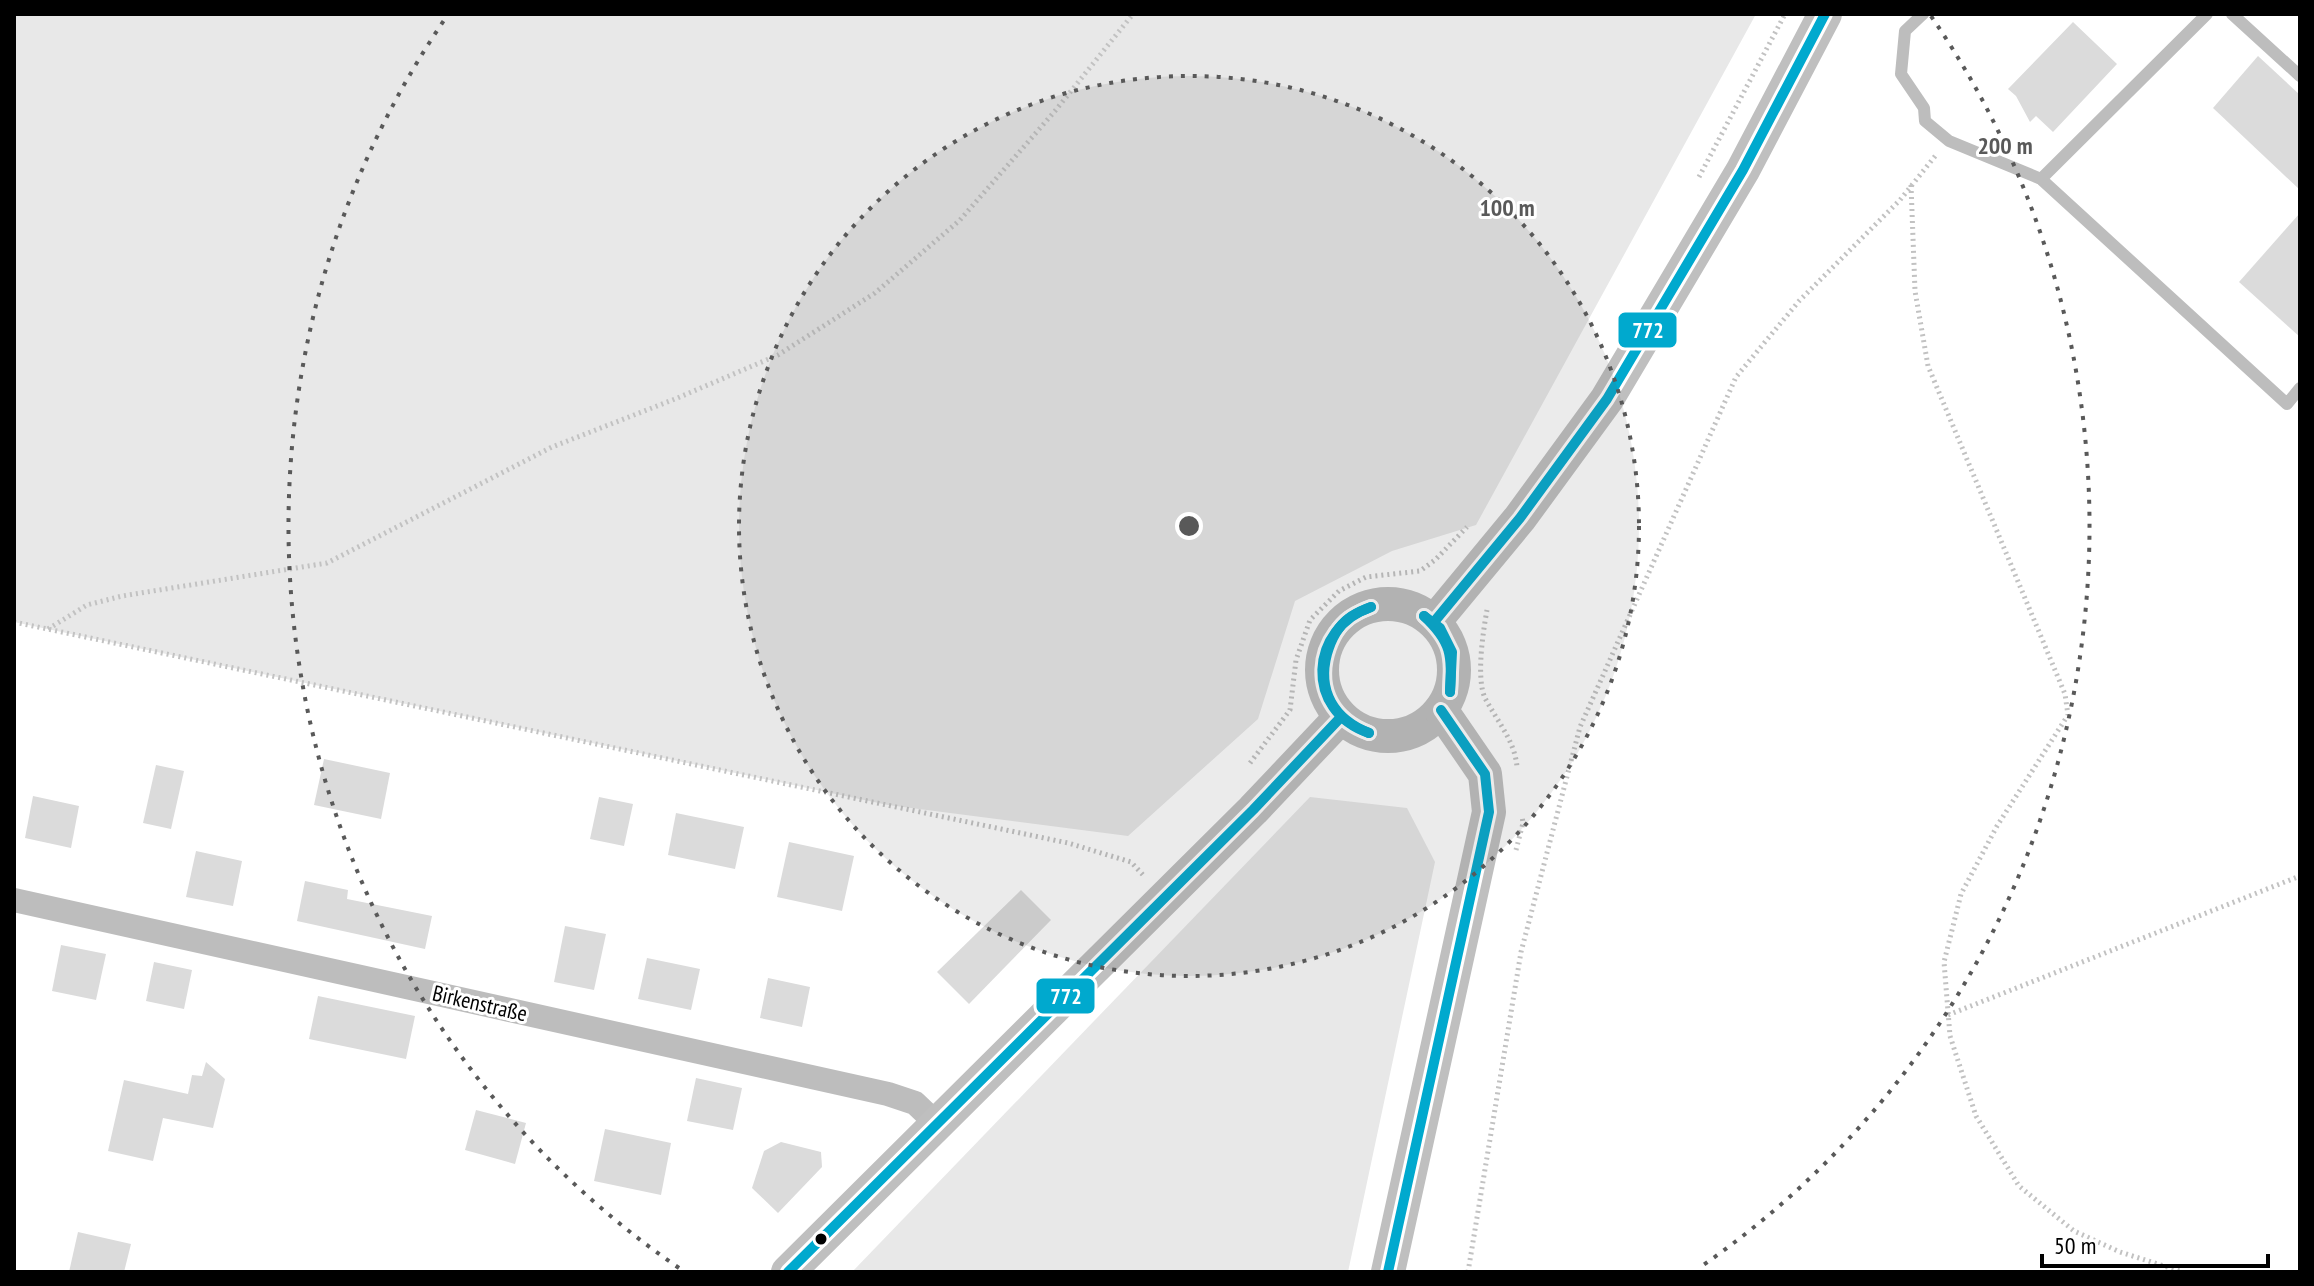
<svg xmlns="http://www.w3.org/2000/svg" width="2314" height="1286" viewBox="0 0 2314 1286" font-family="'PT Sans Narrow',sans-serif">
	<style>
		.green { fill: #e8e8e8 }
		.building { fill: #dbdbdb }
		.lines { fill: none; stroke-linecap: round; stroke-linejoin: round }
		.path { stroke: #c2c2c2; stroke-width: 5; stroke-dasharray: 2 4; stroke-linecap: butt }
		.lane { stroke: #bdbdbd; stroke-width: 12 }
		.street { stroke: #bdbdbd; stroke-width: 24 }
		.secondary { stroke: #bfbfbf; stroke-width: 34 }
		.bus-1-casing { stroke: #fff; stroke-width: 16 }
		.bus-1 { stroke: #00a9ce; stroke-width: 10 }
		.ring { fill: none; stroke: #595959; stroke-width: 4; stroke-dasharray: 4 8 }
		.bus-dot { fill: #000; stroke: #fff; stroke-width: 3 }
		.labels { text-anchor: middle; stroke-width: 6; stroke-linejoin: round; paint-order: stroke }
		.street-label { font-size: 22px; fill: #000; stroke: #fff }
		.centre { fill: #595959; stroke: #fff; stroke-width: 4 }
		.ring-label { font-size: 24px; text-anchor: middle; font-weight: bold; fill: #595959; stroke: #fff; stroke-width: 6; stroke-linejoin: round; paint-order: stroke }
		.line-badge { stroke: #fff; stroke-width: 3 }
		.badge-label { font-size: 22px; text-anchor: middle; font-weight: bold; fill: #fff }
	</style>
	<rect width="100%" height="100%" fill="#fff"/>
	<g class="green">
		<path d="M14,14h1742l-280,511 -84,26 -97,50 -37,118 -130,117 -240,-31 -874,-183z"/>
		<path d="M1310,797l97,11 28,54 -87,410h-496z"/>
	</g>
	<g class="building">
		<path d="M2073,22l44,42 -64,68 -17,-16 -6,6 -14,-26 -8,-7z"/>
		<path d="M2258,56l42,39v95l-87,-82z"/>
		<path d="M2300,213v124l-61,-55z"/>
		<path d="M324,759l66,14 -9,46 -67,-14z"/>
		<path d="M156,765l28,6 -13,58 -28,-6z"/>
		<path d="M33,796l46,10 -8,42 -46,-10z"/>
		<path d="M599,797l34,7 -9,42 -34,-7z"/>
		<path d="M676,813l68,14 -9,42 -67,-14z"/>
		<path d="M789,842l65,14 -12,55 -65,-14z"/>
		<path d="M196,851l46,10 -9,45 -47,-9z"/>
		<path d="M305,881l43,9 -1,9 85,17 -7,33 -128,-28z"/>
		<path d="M1021,890l30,30 -82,84 -32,-32z"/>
		<path d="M565,926l41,8 -12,56 -40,-8z"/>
		<path d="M61,945l45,9 -10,46 -44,-9z"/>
		<path d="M647,958l53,11 -9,41 -53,-11z"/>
		<path d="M154,962l38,8 -8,39 -38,-8z"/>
		<path d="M768,978l42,9 -8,40 -42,-9z"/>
		<path d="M318,996l97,20 -9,43 -97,-20z"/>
		<path d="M206,1062l19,17 -12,49 -50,-10 -10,43 -45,-10 16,-71 64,14 4,-19 10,1z"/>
		<path d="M696,1078l46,10 -9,42 -46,-9z"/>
		<path d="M476,1110l50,13 -11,41 -50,-14z"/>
		<path d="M605,1129l66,14 -10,52 -67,-14z"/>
		<path d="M781,1142l40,10 1,15 -44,46 -26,-25 12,-37z"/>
		<path d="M78,1232l53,12 -7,28h-55z"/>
	</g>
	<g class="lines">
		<g class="path">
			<path d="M1699,177l86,-163"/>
			<path d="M1911,185l4,106 13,75 137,328 3,21 -71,111 -36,68 -17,68 6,74 26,80 43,70 55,45 46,21 63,20"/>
			<path d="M1487,610c-4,22 -11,68 -2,88 12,23 30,43 32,69"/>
			<path d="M14,622l1054,221 63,19 13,14"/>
			<path d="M48,629l39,-24 35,-9 205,-33 225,-116 123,-48 103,-44 97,-62 85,-73 95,-109 78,-97"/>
			<path d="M1250,763l40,-53 6,-50 14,-40 29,-29 27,-14 54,-6 15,-11 32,-33"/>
			<path d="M1516,850l7,-27 -1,-7"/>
			<path d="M1948,1015l352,-139"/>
			<path d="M1468,1272l53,-320 59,-225 156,-350 63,-76 101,-101 36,-45"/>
		</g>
		<g class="lane">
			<path d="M1923,14l-18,17 -4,43 23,34 1,13 24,20 92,38 246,225 13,-16"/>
			<path d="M2232,14l68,62"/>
			<path d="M2041,179l166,-165"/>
		</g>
		<path class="street" d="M14,900l874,194 27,9 22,21"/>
		<g class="secondary">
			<circle cx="1388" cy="670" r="66"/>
			<path d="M1434,622l86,-104 87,-119 136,-229 82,-156"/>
			<path d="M788,1272l465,-462 88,-93"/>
			<path d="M1388,1272l101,-460 -4,-38 -44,-64"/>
		</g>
		<g class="bus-1-casing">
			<g id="bus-1">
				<path d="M1424,616l16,12 12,24 -2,40"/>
				<path d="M1424,616c28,26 28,39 26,76"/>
				<path d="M1434,622l86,-104 87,-119 136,-229 82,-156"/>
				<path d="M1369,733c-65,-22 -60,-105 2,-126"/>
				<path d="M1369,733c-35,-14 -52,-42 -42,-79 4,-14 10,-27 22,-36 6,-5 15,-8 22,-11"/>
				<path d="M788,1272l465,-462 88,-93"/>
				<path d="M1388,1272l101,-460 -4,-38 -44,-64"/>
			</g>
		</g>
		<use href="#bus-1" class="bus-1"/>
	</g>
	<circle cx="1189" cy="526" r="450" fill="#595959" fill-opacity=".12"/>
	<g class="ring">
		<circle cx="1189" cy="526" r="450"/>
		<path d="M679 1268A900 900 0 0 1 447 16M1931 16A900 900 0 0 1 1699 1268"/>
	</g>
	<circle class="bus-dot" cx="821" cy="1239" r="7"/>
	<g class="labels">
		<g class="street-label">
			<text transform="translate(480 1003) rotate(13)" y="8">Birkenstraße</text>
		</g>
	</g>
	<circle cx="1189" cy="526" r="12" class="centre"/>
	<g class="ring-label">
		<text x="2005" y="154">200 m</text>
		<text x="1507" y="216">100 m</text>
	</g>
	<g class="line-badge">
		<rect x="1617" y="311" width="61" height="38" rx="8" fill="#00a9ce"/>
		<rect x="1035" y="977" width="61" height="38" rx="8" fill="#00a9ce"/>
	</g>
	<g class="badge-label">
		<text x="1648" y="338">772</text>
		<text x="1066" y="1004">772</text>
	</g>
	<rect width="2314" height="1286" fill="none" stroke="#000000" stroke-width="32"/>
	<path d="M2042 1254v12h226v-12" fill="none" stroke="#000000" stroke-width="4"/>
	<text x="2054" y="1254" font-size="24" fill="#000000" stroke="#ffffff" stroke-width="6" paint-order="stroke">50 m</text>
</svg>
